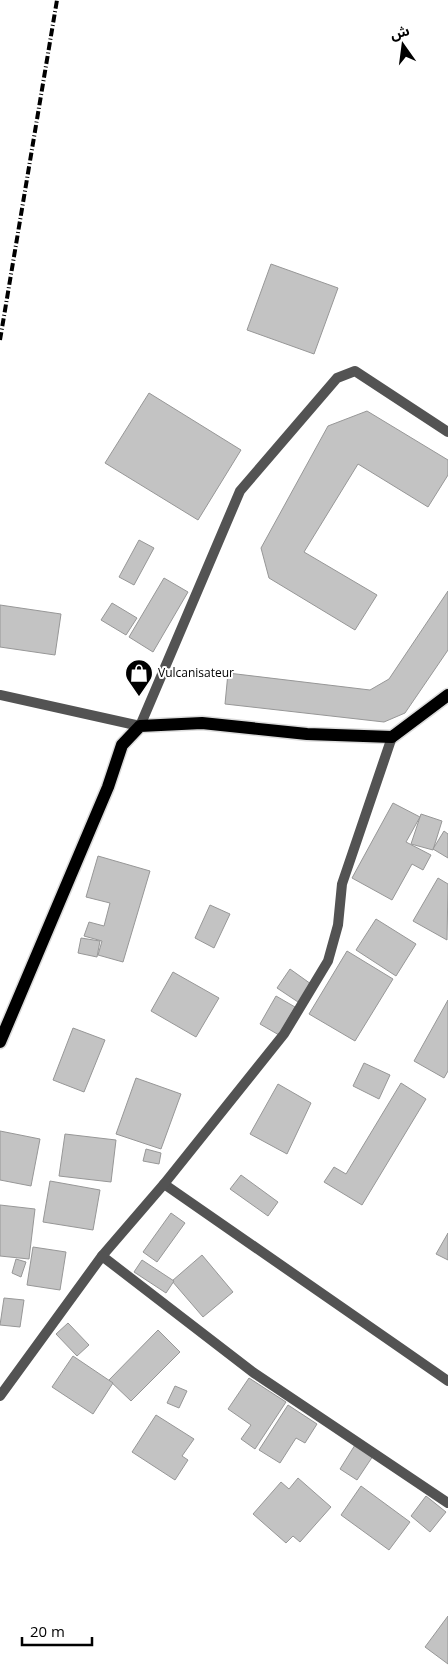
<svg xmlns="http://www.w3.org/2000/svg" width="448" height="1667" viewBox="0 0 448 1667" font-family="'Open Sans','Noto Sans Arabic',sans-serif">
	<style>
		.building { fill: #c3c3c3; stroke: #979797 }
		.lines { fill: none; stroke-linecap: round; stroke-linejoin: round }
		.primary-casing { stroke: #dbdbdb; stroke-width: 15 }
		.street { stroke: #535353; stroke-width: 10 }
		.primary { stroke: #000; stroke-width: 12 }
		.rail { stroke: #000; stroke-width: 4; stroke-dasharray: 8 2.5 1 2.5; stroke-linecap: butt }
		.labels { text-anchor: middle; stroke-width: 4; stroke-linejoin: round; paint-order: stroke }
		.poi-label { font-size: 12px; fill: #000; stroke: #fff; text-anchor: start }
	</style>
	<rect width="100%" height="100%" fill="#fff"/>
	<g class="building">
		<path d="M271,264l67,24 -24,66 -67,-24z"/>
		<path d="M149,393l92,57 -43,70 -93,-57z"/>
		<path d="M367,411l81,49v15l-20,32 -70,-43 -54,88 73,43 -22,35 -86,-52 -8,-30 67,-122z"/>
		<path d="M139,540l15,8 -20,37 -15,-8z"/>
		<path d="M164,578l24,14 -35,60 -24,-15z"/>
		<path d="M448,591v59l-43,63 -21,9 -159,-18 3,-31 142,17 19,-11z"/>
		<path d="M112,603l25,15 -11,17 -25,-15z"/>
		<path d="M0,605l61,9 -6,41 -55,-8z"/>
		<path d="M393,803l27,14 -14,25 25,13 -8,15 -11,-6 -20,36 -40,-22z"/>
		<path d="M421,814l21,7 -9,29 -22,-6z"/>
		<path d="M444,831l4,3v24l-15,-9z"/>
		<path d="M98,856l52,15 -27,91 -25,-7 4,-14 -18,-5 5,-14 15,4 6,-23 -24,-6z"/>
		<path d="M438,878l10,6 -1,56 -34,-19z"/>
		<path d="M210,905l20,9 -16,34 -19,-10z"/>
		<path d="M376,919l40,25 -20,32 -40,-26z"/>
		<path d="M81,938l19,3 -3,16 -19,-4z"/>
		<path d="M347,951l46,28 -38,62 -46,-27z"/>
		<path d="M290,969l21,15 -13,18 -21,-14z"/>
		<path d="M173,972l46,26 -23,39 -45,-26z"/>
		<path d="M276,996l19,11 -16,28 -19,-11z"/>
		<path d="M448,1000v71l-4,7 -30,-17z"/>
		<path d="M73,1028l32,12 -21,52 -31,-12z"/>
		<path d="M364,1063l26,12 -11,24 -26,-13z"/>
		<path d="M136,1078l45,16 -20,55 -45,-15z"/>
		<path d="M401,1083l25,16 -64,106 -38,-23 10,-15 12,7z"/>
		<path d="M278,1084l33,19 -24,51 -37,-20z"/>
		<path d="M0,1131l40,8 -9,47 -31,-6z"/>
		<path d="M65,1134l51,6 -5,42 -52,-6z"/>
		<path d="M146,1149l15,4 -2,11 -16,-3z"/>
		<path d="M241,1175l37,27 -10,14 -38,-27z"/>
		<path d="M50,1181l50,9 -7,40 -50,-8z"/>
		<path d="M0,1205l35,4 -6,50 -29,-3z"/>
		<path d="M171,1213l14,10 -28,39 -14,-10z"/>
		<path d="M448,1233v27l-12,-6z"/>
		<path d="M33,1247l33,5 -6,38 -33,-5z"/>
		<path d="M202,1255l31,37 -30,25 -31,-36z"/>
		<path d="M16,1259l10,3 -5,15 -9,-4z"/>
		<path d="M142,1260l32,21 -8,12 -32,-21z"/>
		<path d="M4,1298l20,2 -4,27 -20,-2z"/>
		<path d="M68,1323l21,22 -12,11 -21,-22z"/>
		<path d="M158,1330l22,22 -49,49 -22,-21z"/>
		<path d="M73,1356l40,27 -20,31 -41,-27z"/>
		<path d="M249,1378l37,24 -31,47 -14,-10 10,-14 -23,-16z"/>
		<path d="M175,1386l12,5 -8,17 -12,-5z"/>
		<path d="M288,1405l29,19 -12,19 -9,-5 -16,25 -21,-13z"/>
		<path d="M156,1415l38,24 -12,17 6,4 -13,20 -43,-28z"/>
		<path d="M355,1445l18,11 -16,24 -17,-11z"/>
		<path d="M298,1478l33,29 -31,35 -7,-6 -7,7 -33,-29 28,-32 8,7z"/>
		<path d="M361,1486l49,36 -21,28 -48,-35z"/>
		<path d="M426,1496l20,16 -16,20 -19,-16z"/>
		<path d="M448,1616v48l-23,-17z"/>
	</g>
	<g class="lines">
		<g class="primary-casing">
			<path id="primary" d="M0,1042l108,-255 14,-42 18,-19 62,-3 105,11 85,3 56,-42"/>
		</g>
		<g class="street">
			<path d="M0,695l140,31 100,-235 97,-113 18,-7 93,61"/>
			<path d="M164,1184l284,197"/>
			<path d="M102,1256l152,117 194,130"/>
			<path d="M0,1396l102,-140 62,-72 120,-150 44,-73 10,-36 4,-41 50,-147"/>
		</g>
		<use href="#primary" class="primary"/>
		<path class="rail" d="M0,340l57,-340"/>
	</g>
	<defs>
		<g id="shop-pin" transform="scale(1.4375)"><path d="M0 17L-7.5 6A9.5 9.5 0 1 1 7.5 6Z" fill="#000" stroke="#fff"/><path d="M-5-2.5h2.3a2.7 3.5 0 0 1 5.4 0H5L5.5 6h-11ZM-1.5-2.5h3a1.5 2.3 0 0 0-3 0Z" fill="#fff"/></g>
	</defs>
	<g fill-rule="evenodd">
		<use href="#shop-pin" x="139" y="673"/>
	</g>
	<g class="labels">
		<g class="poi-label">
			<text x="158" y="677">Vulcanisateur</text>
		</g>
	</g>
	<g transform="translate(403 45) rotate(346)" stroke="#ffffff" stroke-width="4" paint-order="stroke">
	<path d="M0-4L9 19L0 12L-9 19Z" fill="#000000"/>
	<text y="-8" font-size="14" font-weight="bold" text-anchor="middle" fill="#000000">ش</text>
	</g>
	<path d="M22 1637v8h70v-8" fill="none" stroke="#000000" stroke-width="2.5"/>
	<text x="30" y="1637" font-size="15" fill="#000000" stroke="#ffffff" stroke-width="4" paint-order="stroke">20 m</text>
</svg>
